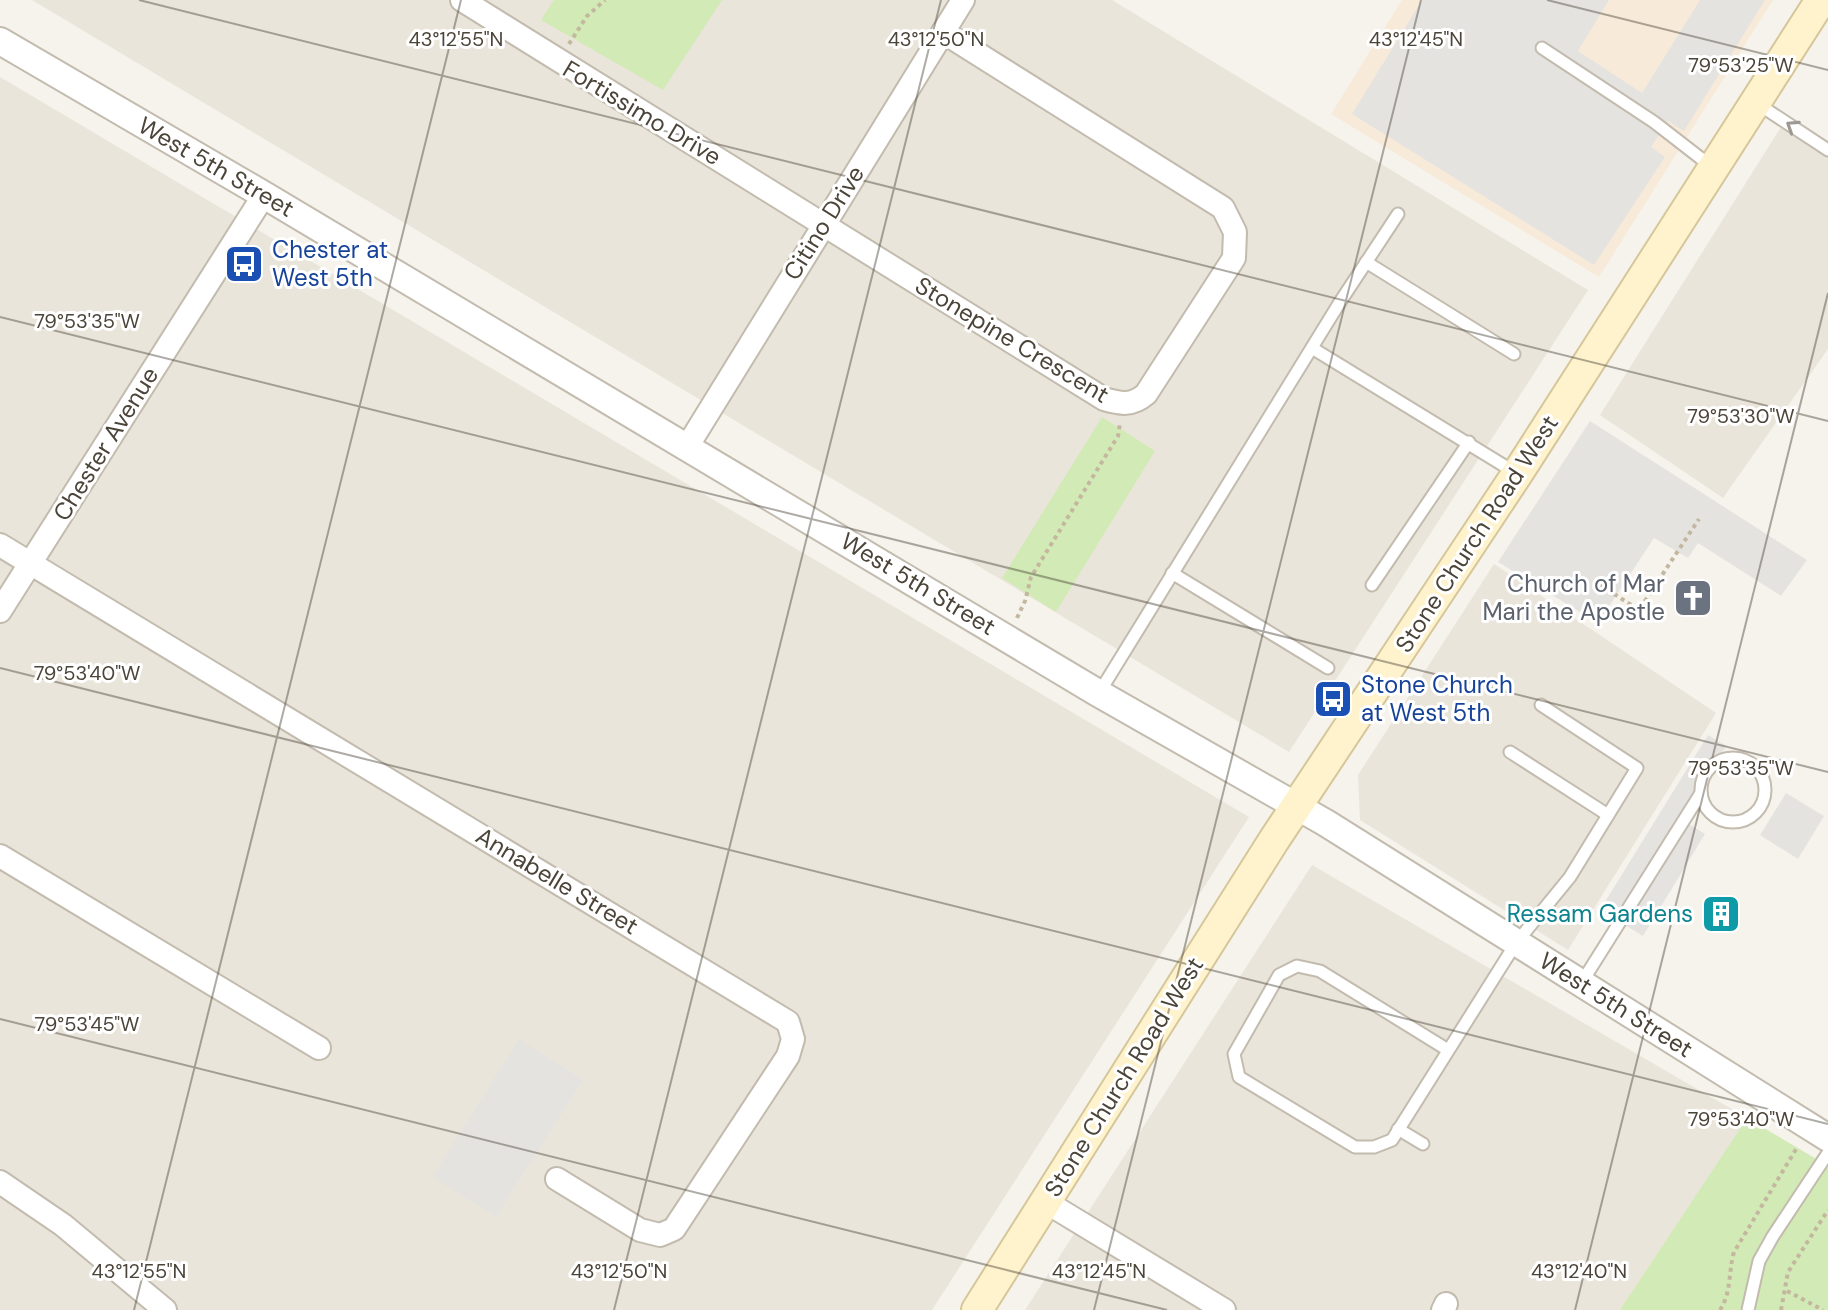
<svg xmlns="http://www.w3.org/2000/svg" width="1828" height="1310" viewBox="0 0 1828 1310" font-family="'DM Sans',sans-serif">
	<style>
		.residential { fill: #eae5da }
		.commercial { fill: #f7ead8 }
		.green { fill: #d2eab5 }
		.parking { fill: #e5e3e0 }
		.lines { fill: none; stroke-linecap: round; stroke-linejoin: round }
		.service-casing { stroke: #c2bbae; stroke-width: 15 }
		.minor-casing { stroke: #c2bbae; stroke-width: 26 }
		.tertiary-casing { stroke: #c2bbae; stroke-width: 30 }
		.secondary-casing { stroke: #d6c79b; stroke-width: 34 }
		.path { stroke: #c4b79f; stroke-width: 4; stroke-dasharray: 4 4; stroke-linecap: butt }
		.service { stroke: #fff; stroke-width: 11 }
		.minor { stroke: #fff; stroke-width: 22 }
		.tertiary { stroke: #fff; stroke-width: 26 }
		.secondary { stroke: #fff3cd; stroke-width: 30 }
		.oneway { stroke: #9c9892 }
		.ticks { fill: none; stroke: #4b4439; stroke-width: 2; stroke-opacity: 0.45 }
		.labels { text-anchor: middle; stroke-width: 6; stroke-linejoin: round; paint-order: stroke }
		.street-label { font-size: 24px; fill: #4b4439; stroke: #fff }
		.transit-label { font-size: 24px; fill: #164399; stroke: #fff; text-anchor: start }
		.worship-label { font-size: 24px; fill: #5b616d; stroke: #fff; text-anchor: end }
		.culture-label { font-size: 24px; fill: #0d838f; stroke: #fff; text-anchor: end }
		.ticks-label { font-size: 20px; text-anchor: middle; fill: #4b4439; stroke: #fff; stroke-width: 6; stroke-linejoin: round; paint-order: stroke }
	</style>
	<rect width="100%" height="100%" fill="#f6f3ec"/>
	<g class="residential">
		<path d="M32,0h1080l476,290 -299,462z"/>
		<path d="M0,77l1249,740 -317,493h-932z"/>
		<path d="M1786,119l42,28v202l-105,149 -123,-83z"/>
		<path d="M1494,564l222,149 -148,237 -208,-130 -2,-45z"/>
		<path d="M1312,865l435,253 -126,192h-596z"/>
	</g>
	<path class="commercial" d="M1402,0h371l-174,277 -268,-163z"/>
	<g class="green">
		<path d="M554,0h168l-59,90 -122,-70z"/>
		<path d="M1102,417l53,34 -99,161 -54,-34z"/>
		<path d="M1747,1118l81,48v144h-208z"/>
	</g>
	<g class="parking">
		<path d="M1422,0h187l-31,51 64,42 58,-93h65l-81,131 -16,-10 -17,26 14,10 -71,108 -242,-151z"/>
		<path d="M1590,421l217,139 -26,36 -83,-53 -10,15 -34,-20 -50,76 -16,-10 -8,8 -82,-50z"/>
		<path d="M1708,735l18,11 -45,73 24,15 -62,102 -43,-26z"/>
		<path d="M1786,793l38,23 -26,43 -38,-24z"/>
		<path d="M519,1039l64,41 -87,137 -64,-40z"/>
	</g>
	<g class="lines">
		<g class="service-casing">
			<g id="service">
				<path d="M1542,48l112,74 58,45"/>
				<path d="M1758,104l70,46"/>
				<path d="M1366,262l148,92"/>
				<path d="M1312,348l204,125"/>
				<path d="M1172,573l156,95"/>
				<path d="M1372,585l97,-143"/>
				<path d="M1099,693l241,-391 58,-88"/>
				<path d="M1510,752l98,63"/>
				<circle cx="1733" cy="790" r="32"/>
				<path d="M1582,982l119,-189"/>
				<path d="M1448,1050l-128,-79 -23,-5 -18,9 -45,79 5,23 116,70h19l18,-7 124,-197 54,-66 67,-109 -96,-63"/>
				<path d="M1398,1129l25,15"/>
				<path d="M1748,1310l11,-49 14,-25 55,-83"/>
			</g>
		</g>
		<g class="minor-casing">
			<g id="minor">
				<path d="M462,0l642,399c17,5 28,7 42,-5l88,-136 1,-26 -12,-24 -280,-176"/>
				<path d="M687,447l276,-447"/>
				<path d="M0,545l788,477 5,17 -5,17 -114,173 -14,6 -20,-5 -83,-51"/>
				<path d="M0,611l264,-416"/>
				<path d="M0,856l319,192"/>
				<path d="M0,1182l63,43 102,85"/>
				<path d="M1046,1202l178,108"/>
				<path d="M1443,1310l3,-6"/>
			</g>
		</g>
		<g class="tertiary-casing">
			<path id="tertiary" d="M0,41l264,154 834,498 228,130 502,315"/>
		</g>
		<g class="secondary-casing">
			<path id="secondary" d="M977,1310l297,-470 243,-366 304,-474"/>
		</g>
		<g class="path">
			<path d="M569,44l18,-28 18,-16"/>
			<path d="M1594,581l45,29 60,-91"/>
			<path d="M1017,618l8,-17 6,-24 87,-141 2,-13"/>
			<path d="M1787,1291l36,19"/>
			<path d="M1720,1310c12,-19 8,-37 14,-58l64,-106"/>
			<path d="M1781,1310l7,-38 40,-62"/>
		</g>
		<use href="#service" class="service"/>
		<use href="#minor" class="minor"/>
		<use href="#tertiary" class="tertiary"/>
		<use href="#secondary" class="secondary"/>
	</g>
	<defs><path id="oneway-chevron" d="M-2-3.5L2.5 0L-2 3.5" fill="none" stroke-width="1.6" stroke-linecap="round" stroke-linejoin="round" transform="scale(2)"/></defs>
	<use class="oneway" href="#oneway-chevron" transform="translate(1792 126) rotate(-147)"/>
	<path class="ticks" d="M139,0l1689,421M1547,0l281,70M0,317l1828,455M0,668l1828,456M0,1019l1167,291M134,1310l327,-1310M614,1310l327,-1310M1094,1310l327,-1310M1575,1310l253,-1017"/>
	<defs>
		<g id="bus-square" transform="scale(2)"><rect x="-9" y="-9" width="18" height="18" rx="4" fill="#1a4fb4" stroke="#fff"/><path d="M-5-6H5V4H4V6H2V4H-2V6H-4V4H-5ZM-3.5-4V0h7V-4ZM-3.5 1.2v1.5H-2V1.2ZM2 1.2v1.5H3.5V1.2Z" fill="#fff"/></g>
		<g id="church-square" transform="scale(2)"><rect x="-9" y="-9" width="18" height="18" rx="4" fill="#6b7280" stroke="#fff"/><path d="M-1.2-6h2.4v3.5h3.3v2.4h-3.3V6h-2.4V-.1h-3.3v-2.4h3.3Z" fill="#fff"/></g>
		<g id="building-square" transform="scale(2)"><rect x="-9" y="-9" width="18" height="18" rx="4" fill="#0f9aa8" stroke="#fff"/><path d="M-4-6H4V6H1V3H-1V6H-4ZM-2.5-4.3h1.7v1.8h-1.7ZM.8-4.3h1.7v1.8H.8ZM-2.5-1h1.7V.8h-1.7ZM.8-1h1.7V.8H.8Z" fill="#fff"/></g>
	</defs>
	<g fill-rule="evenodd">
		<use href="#bus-square" x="244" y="264"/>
		<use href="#church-square" x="1693" y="598"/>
		<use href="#bus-square" x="1333" y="699"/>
		<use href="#building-square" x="1721" y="914"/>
	</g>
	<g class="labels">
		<g class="street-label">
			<text transform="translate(642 113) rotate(31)" y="8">Fortissimo Drive</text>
			<text transform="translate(216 167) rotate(30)" y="8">West 5th Street</text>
			<text transform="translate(824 223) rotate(-58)" y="8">Citino Drive</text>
			<text transform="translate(1012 340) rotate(31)" y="8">Stonepine Crescent</text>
			<text transform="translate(106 444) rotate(-58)" y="8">Chester Avenue</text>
			<text transform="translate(1477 534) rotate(-57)" y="8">Stone Church Road West</text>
			<text transform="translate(918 584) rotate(31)" y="8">West 5th Street</text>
			<text transform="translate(557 881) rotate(31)" y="8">Annabelle Street</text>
			<text transform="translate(1616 1005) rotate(32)" y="8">West 5th Street</text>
			<text transform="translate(1124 1077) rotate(-58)" y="8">Stone Church Road West</text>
		</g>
		<g class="transit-label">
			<text x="272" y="258">Chester at<tspan x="272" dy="28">West 5th</tspan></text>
			<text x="1361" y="693">Stone Church<tspan x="1361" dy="28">at West 5th</tspan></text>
		</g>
		<g class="worship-label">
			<text x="1665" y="592">Church of Mar<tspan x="1665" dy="28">Mari the Apostle</tspan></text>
		</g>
		<g class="culture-label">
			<text x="1693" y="922">Ressam Gardens</text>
		</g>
	</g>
	<g class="ticks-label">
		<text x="456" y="46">43°12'55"N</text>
		<text x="936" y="46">43°12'50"N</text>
		<text x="1416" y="46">43°12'45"N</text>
		<text x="1741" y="72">79°53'25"W</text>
		<text x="87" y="328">79°53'35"W</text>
		<text x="1741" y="423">79°53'30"W</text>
		<text x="87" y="680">79°53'40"W</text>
		<text x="1741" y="775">79°53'35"W</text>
		<text x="87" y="1031">79°53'45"W</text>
		<text x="1741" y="1126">79°53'40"W</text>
		<text x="139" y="1278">43°12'55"N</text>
		<text x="619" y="1278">43°12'50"N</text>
		<text x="1099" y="1278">43°12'45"N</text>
		<text x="1579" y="1278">43°12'40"N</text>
	</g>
</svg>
